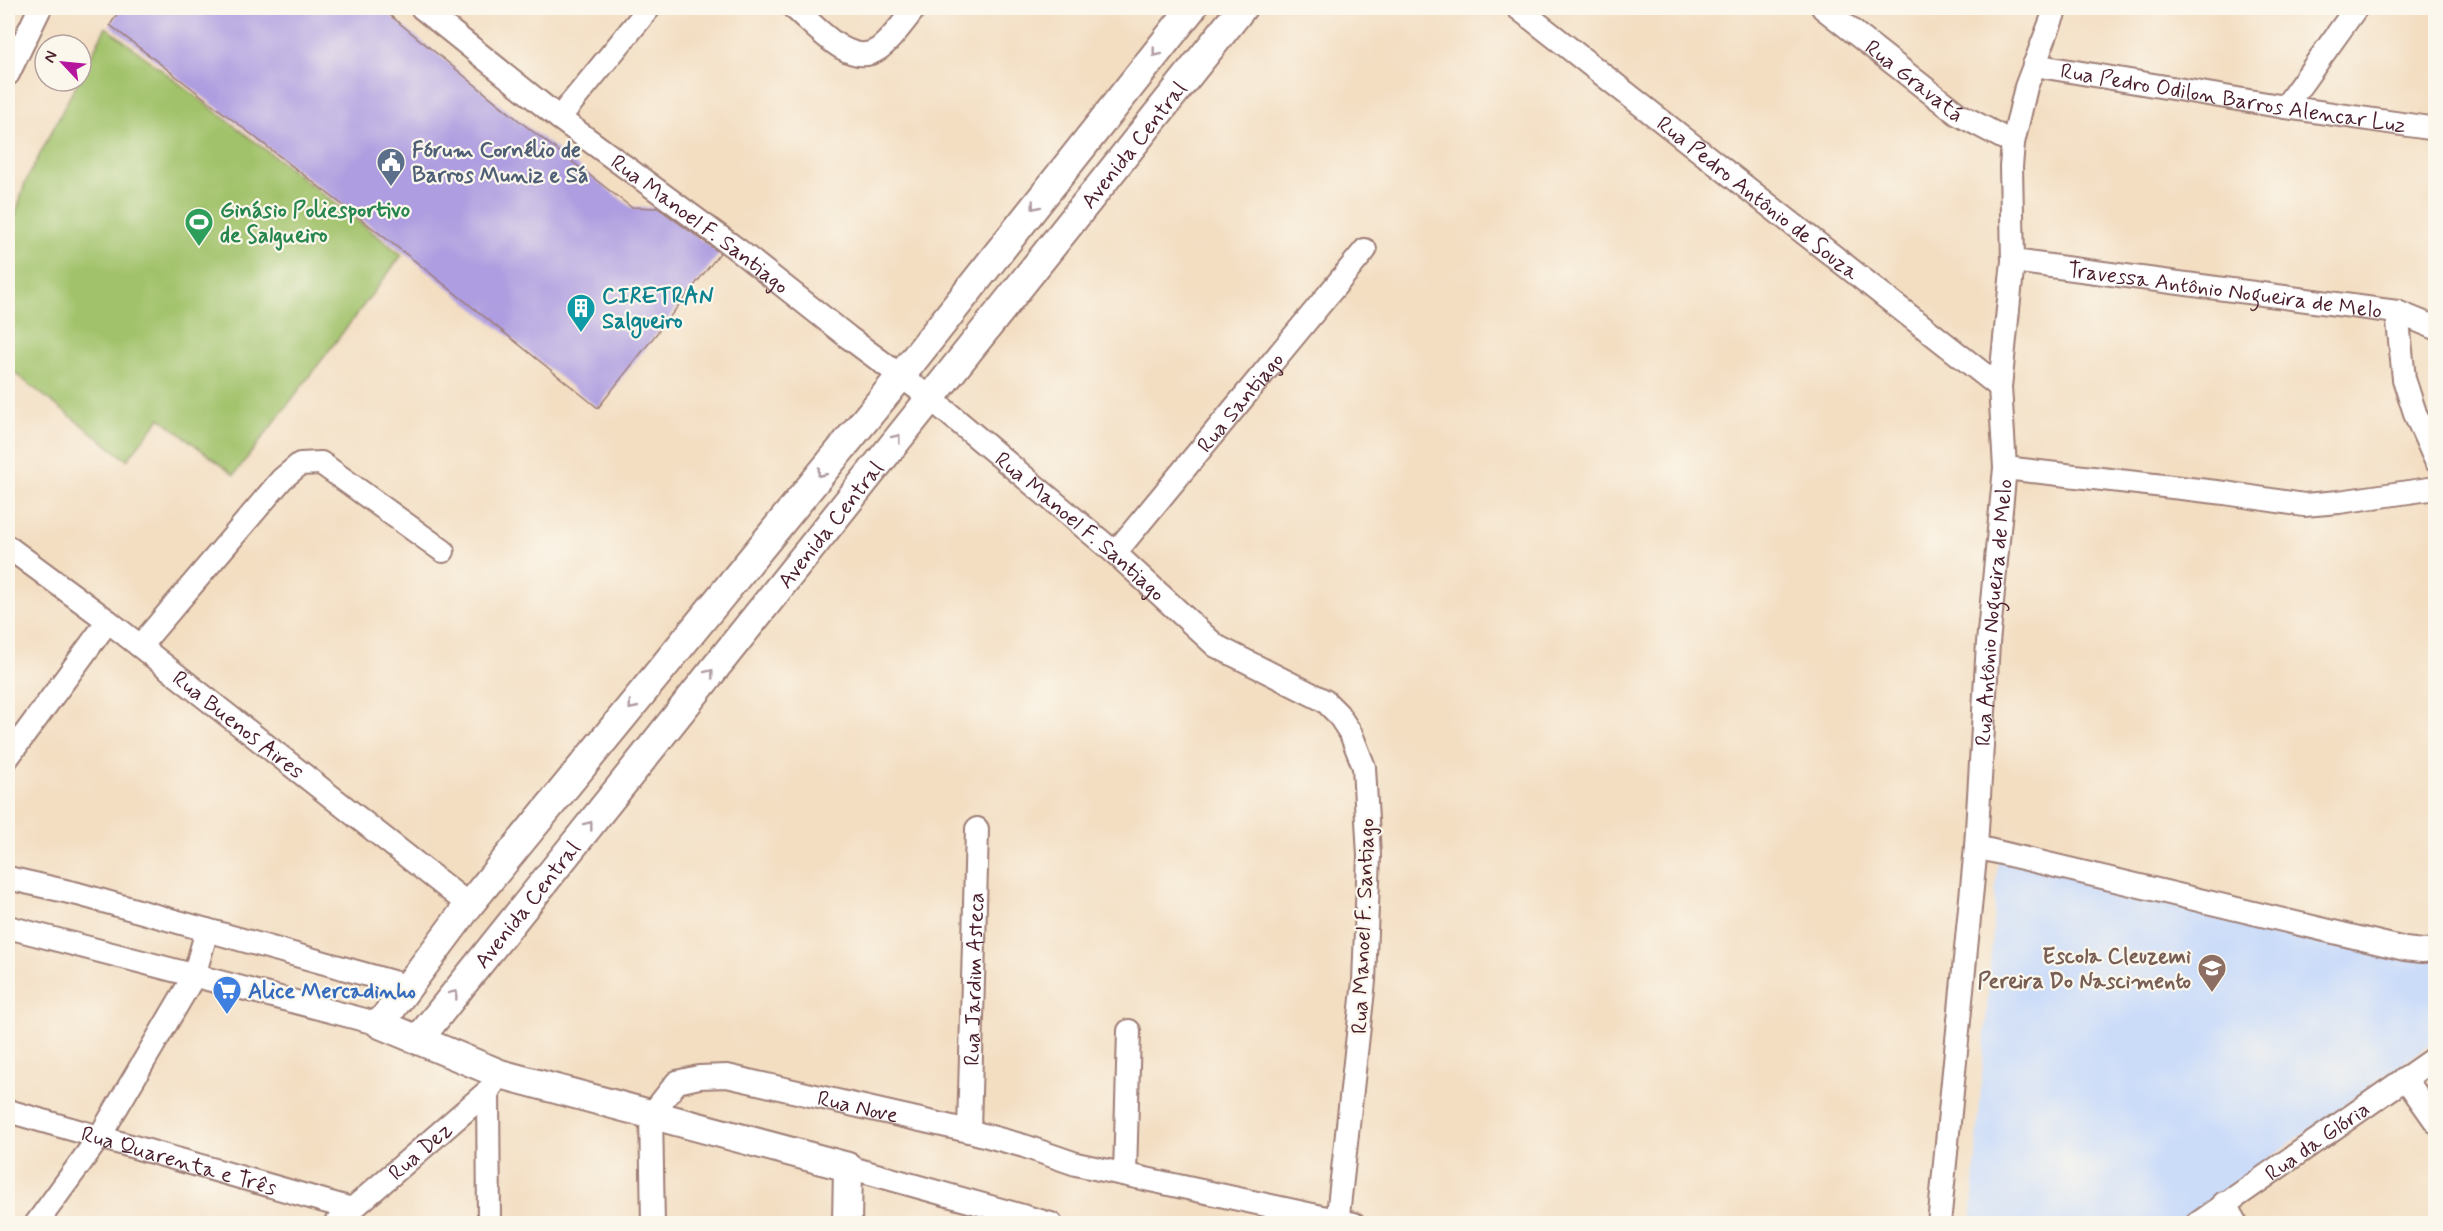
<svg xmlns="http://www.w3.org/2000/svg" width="2443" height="1231" viewBox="0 0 2443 1231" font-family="Mynerve,sans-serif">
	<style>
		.built { fill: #cbdcf9 }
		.green { fill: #a1c26b; stroke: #76704b; stroke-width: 1.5 }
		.building { fill: #ae9de0 }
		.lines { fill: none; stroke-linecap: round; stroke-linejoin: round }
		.minor-casing { stroke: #9e7e76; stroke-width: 26 }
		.tertiary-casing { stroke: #9e7e76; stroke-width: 32 }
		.minor { stroke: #fff; stroke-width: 22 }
		.tertiary { stroke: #fff; stroke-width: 28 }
		.oneway { stroke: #ae9aa0 }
		.labels { text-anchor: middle; stroke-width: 4.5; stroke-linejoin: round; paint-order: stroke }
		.street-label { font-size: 22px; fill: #4a1f2b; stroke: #fbf7ec }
		.service-label { font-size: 22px; font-weight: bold; fill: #4e5e75; stroke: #fbf7ec; text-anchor: start }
		.leisure-label { font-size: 22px; font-weight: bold; fill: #27864d; stroke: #fbf7ec; text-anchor: start }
		.culture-label { font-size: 22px; font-weight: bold; fill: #0d838f; stroke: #fbf7ec; text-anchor: start }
		.education-label { font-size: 22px; font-weight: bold; fill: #785e54; stroke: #fbf7ec; text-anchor: end }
		.shop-label { font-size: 22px; font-weight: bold; fill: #366cbe; stroke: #fbf7ec; text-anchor: start }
	</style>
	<rect width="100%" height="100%" fill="#fbf7ec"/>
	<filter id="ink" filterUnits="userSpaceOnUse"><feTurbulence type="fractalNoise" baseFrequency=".0167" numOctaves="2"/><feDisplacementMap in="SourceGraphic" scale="12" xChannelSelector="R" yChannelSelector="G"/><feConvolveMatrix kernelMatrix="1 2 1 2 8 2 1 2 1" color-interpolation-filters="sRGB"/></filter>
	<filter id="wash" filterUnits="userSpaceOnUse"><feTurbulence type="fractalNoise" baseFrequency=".008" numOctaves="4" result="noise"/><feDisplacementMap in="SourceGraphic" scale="24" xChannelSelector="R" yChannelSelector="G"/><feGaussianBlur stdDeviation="1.35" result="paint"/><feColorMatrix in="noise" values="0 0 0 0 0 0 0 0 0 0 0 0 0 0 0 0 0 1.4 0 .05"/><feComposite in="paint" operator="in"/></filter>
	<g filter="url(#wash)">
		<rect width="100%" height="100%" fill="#f3dec2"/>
		<path class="built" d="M1998,856l437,91v93l-257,183 -207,1z"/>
		<path class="green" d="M106,27l296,228 -168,220 -74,-57 -33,42 -119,-92v-129l17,-56 53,-102h3v-5z"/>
		<g id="blocks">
			<path class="building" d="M121,8h260l141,115 109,84 27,1 62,45 -122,155 -183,-147 -305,-236z"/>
		</g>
	</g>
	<g filter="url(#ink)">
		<use href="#blocks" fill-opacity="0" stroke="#9e7e76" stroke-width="1.5"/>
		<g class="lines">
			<g class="minor-casing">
				<g id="minor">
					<path id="s1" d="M422,8l137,110 179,132 110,87 81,60 186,156 101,93 109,55 13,13 13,20 13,33 5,89 -5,125 -27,243"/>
					<path d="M794,8c20,16 55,60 83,42 13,-8 28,-30 38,-42"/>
					<path id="s2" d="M1518,8l482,379"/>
					<path id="s3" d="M1823,8l135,106 55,29"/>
					<path id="s4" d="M2034,65l251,42 151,22"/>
					<path d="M8,74l32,-66"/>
					<path d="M2285,107l71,-99"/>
					<path d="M559,118l90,-110"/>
					<path id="s5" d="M2013,261l384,51 39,16"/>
					<path d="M2397,312l7,67 12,37 20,45"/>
					<path d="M2005,468l220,25 79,12 35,-3 97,-14"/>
					<path id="s6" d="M8,547l100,74 361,284"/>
					<path id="s7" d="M1115,553l250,-303"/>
					<path d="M140,646l142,-167 18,-15 21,-1 122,88"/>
					<path d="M8,757l100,-136"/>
					<path d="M1976,847l429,102 17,2 14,-1"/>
					<path d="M8,878l70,16 329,92"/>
					<path d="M8,927l372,97"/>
					<path d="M2405,1078l31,44"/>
					<path d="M488,1091l1,133"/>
					<path id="s8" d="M8,1111l344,98"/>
					<path id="s9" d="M969,1131l8,-302"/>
					<path d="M848,1167l203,57"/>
					<path d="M1125,1174l4,-143"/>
					<path d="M2224,1203l12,21"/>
					<path d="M36,1224l64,-88 94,-160 13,-46"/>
					<path id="s10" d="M335,1224l153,-133 12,-17"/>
					<path id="s11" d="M653,1224l-2,-109 26,-33 22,-5 28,-1 242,55 55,15 52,18 278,60"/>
					<path id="s12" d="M1939,1224l37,-377 12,-204 17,-175 -5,-81 13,-126 -2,-94 2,-24 13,-56 30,-79"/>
					<path id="s13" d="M2197,1224l239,-167"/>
				</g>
			</g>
			<g class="tertiary-casing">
				<g id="tertiary">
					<path id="s14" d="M418,1040l824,-1032"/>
					<path d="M847,1224l1,-57 -348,-93 -120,-50 89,-119 431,-528 292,-369"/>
				</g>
			</g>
			<use href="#minor" class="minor"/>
			<use href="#tertiary" class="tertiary"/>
		</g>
		<defs><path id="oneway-chevron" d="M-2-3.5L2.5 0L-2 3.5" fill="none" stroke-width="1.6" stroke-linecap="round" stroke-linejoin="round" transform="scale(1.5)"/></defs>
		<g class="oneway">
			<use href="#oneway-chevron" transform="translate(1156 53) rotate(128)"/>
			<use href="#oneway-chevron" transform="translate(1035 206) rotate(128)"/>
			<use href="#oneway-chevron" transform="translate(897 438) rotate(-52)"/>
			<use href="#oneway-chevron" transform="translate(821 473) rotate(129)"/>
			<use href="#oneway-chevron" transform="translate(710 673) rotate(-52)"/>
			<use href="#oneway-chevron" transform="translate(632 706) rotate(129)"/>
			<use href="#oneway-chevron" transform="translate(589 825) rotate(-52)"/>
			<use href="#oneway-chevron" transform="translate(454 994) rotate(-52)"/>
		</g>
	</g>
	<defs>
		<g id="civic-pin" transform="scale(1.5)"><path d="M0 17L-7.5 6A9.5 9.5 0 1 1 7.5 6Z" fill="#5c6f8a" stroke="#fbf7ec"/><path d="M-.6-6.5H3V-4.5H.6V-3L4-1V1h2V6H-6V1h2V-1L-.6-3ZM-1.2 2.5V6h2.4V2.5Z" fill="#fff"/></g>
		<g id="stadium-pin" transform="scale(1.5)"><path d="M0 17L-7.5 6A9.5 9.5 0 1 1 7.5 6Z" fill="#2e9e5b" stroke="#fbf7ec"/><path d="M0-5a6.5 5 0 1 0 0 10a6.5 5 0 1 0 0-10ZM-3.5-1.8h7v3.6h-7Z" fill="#fff"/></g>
		<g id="building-pin" transform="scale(1.5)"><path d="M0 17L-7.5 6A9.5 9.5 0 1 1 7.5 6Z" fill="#0f9aa8" stroke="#fbf7ec"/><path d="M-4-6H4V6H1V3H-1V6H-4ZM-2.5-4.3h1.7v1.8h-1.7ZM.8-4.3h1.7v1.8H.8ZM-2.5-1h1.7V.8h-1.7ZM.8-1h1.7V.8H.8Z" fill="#fff"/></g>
		<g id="school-pin" transform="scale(1.5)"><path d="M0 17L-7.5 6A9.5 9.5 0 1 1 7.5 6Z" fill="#8d6e63" stroke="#fbf7ec"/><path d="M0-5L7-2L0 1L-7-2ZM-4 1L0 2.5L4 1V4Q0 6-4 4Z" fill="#fff"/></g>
		<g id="supermarket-pin" transform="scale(1.5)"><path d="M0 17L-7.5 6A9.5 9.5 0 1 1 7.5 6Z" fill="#3f7fe0" stroke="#fbf7ec"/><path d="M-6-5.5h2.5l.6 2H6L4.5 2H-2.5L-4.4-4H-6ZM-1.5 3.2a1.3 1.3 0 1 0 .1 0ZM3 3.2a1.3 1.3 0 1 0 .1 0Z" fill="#fff"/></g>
	</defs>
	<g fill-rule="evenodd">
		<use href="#civic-pin" x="391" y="162"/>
		<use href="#stadium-pin" x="199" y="222"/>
		<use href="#building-pin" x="581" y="308"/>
		<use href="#school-pin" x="2212" y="968"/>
		<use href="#supermarket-pin" x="227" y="990"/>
	</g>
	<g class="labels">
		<g class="street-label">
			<text dy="8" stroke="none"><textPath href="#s3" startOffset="117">Rua Gravatá</textPath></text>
			<text dy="8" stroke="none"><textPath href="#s4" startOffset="202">Rua Pedro Odilon Barros Alencar Luz</textPath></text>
			<text dy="8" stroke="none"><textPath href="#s14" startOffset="1146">Avenida Central</textPath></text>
			<text dy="8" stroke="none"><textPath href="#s2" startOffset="306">Rua Pedro Antônio de Souza</textPath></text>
			<text dy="8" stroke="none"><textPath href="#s1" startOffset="352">Rua Manoel F. Santiago</textPath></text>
			<text dy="8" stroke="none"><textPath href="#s5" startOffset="214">Travessa Antônio Nogueira de Melo</textPath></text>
			<text dy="8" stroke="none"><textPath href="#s7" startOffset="196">Rua Santiago</textPath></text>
			<text dy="8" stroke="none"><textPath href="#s14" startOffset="660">Avenida Central</textPath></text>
			<text dy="8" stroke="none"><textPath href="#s1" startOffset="838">Rua Manoel F. Santiago</textPath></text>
			<text dy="8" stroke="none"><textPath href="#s12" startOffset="614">Rua Antônio Nogueira de Melo</textPath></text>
			<text dy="8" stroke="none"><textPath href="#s6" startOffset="291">Rua Buenos Aires</textPath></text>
			<text dy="8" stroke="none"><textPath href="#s14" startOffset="174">Avenida Central</textPath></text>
			<text transform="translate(1362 926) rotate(-88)" y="8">Rua Manoel F. Santiago</text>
			<text dy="8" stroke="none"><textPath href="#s9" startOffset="152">Rua Jardim Asteca</textPath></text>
			<text dy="8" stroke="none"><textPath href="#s11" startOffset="336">Rua Nove</textPath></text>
			<text dy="8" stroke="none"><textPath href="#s13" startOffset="146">Rua da Glória</textPath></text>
			<text dy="8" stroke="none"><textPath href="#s10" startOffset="112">Rua Dez</textPath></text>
			<text dy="8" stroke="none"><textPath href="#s8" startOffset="178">Rua Quarenta e Três</textPath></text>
		</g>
		<g class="service-label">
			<text x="412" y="157">Fórum Cornélio de<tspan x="412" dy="25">Barros Muniz e Sá</tspan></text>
		</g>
		<g class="leisure-label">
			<text x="220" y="217">Ginásio Poliesportivo<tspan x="220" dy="25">de Salgueiro</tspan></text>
		</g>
		<g class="culture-label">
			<text x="602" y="303">CIRETRAN<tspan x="602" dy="25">Salgueiro</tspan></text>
		</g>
		<g class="education-label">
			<text x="2191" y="963">Escola Cleuzemi<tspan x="2191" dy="25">Pereira Do Nascimento</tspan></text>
		</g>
		<g class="shop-label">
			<text x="248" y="998">Alice Mercadinho</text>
		</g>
	</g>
	<rect width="2443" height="1231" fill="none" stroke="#fbf7ec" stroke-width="30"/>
	<g transform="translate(63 63) rotate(296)"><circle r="28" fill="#fbf7ec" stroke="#b4a19f" stroke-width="1.5"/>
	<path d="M0-4.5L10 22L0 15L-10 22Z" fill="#b5179e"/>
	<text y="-9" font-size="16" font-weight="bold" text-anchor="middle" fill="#4a1f2b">N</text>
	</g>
</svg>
